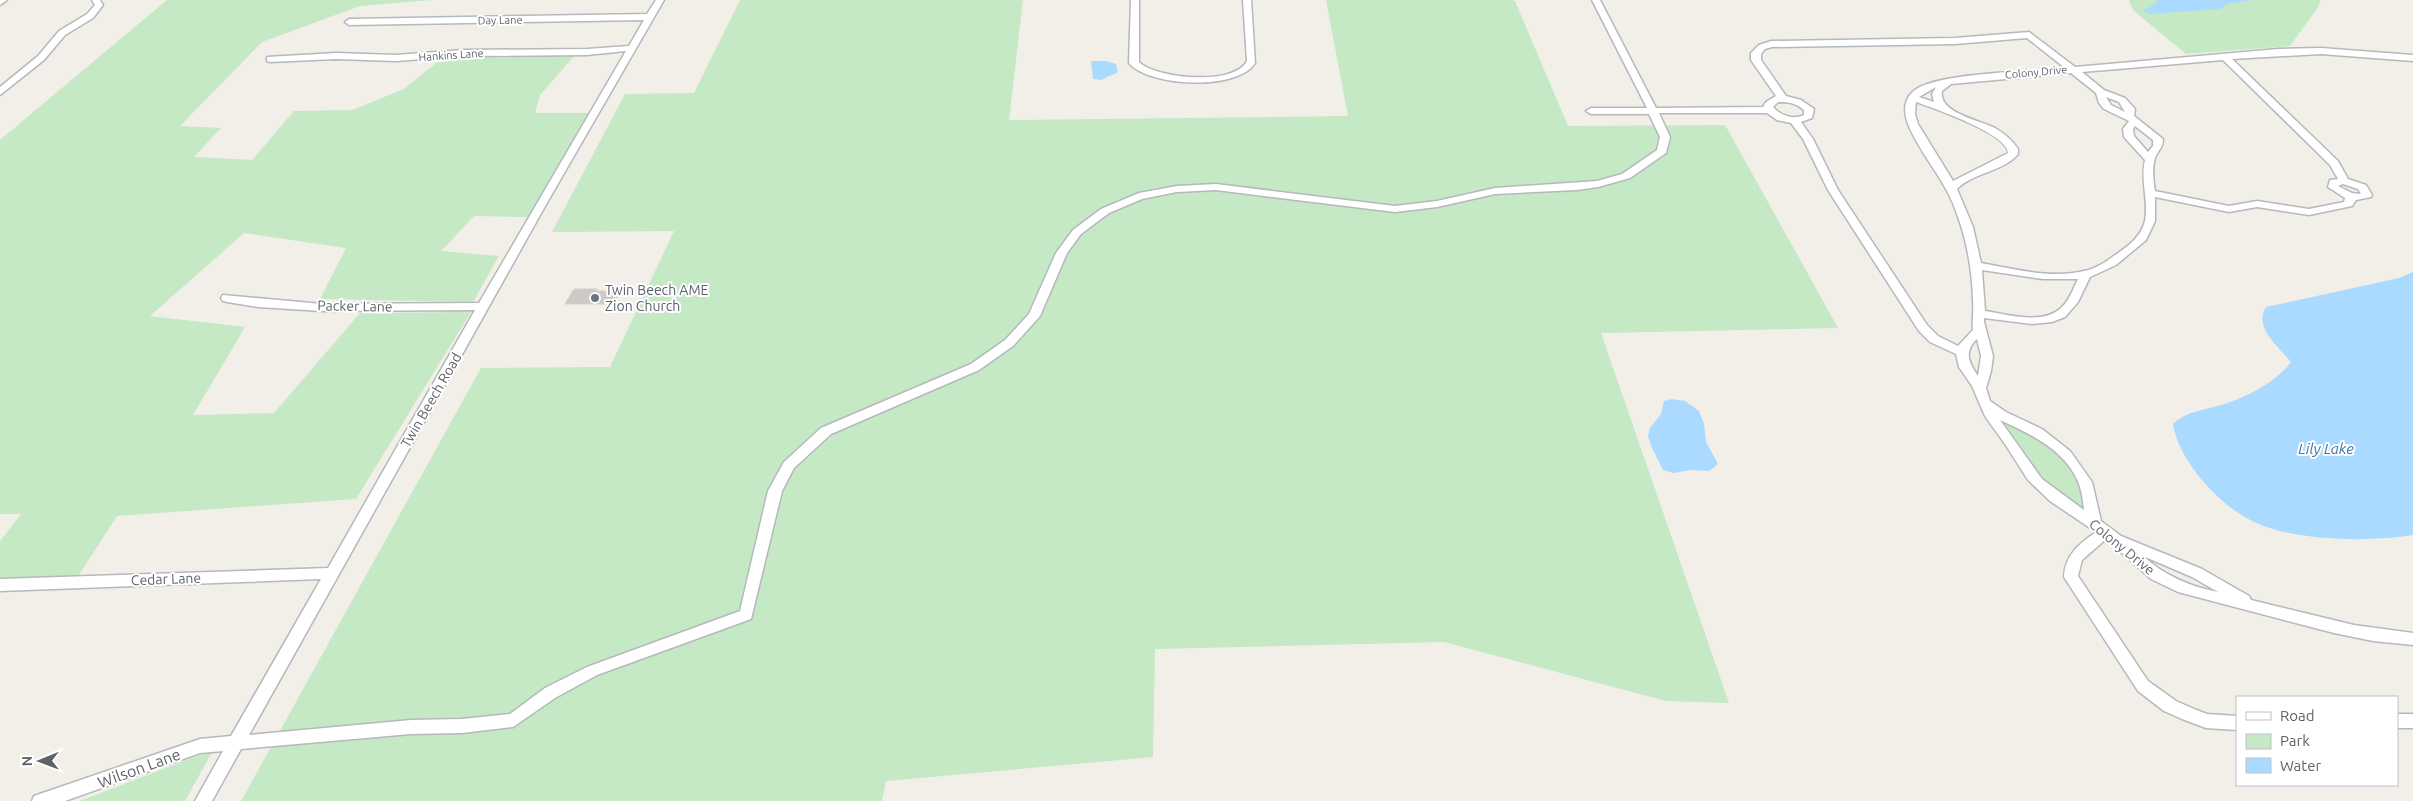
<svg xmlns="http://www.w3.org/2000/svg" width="2413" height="801" viewBox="0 0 2413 801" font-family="Ubuntu,sans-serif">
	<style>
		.green { fill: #c5e8c5 }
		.water { fill: #aadaff }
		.building { fill: #cccac5; stroke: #d6d1c6 }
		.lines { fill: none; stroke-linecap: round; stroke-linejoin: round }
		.street-casing { stroke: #b5b8bc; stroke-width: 3 }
		.street { fill: #fff; fill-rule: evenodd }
		.worship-dot { fill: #6b7280; stroke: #fff; stroke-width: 2 }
		.labels { text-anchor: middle; stroke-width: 4; stroke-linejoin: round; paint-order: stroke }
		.far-street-label { font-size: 11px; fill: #5f6368; stroke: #fff }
		.worship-label { font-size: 14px; fill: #5b616d; stroke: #fff; text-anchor: start }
		.street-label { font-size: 14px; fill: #5f6368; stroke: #fff }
		.water-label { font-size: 15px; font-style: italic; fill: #4174aa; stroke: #fff }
		.near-street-label { font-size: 16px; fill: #5f6368; stroke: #fff }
	</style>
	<rect width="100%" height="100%" fill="#f1efe8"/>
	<g class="green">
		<path d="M167,0h264l-71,6 -98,36 -82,84 41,2 -27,29 58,3 42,-49 58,-1 52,-21 32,-26 22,-7 73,-3 44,2 -35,40 -5,18h54l-61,104 -54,-1 -33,35 58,5 -26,46 -153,-3 26,-51 -102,-15 -94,83 95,11 -52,88 81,-2 86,-100 111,-1 -115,187 -239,17 -40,62 -77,2v-39l21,-27h-21v-374z"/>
		<path d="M740,0h283l-14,120 339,-4 -22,-116h185l4,1 53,125 157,-1 113,203 -237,5 128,370 -63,-2 -222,-59 -289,7 -2,108 -267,24 -4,20h-641l240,-433 129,-1 64,-136 -122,1 73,-138 69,-1z"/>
		<path d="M2129,0h192l-3,7 -28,39 -104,8 -53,-44z"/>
		<path d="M1998,418l50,24 30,34 7,34 -4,1 -39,-29z"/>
		<path d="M212,752l-27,49h-105l117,-45z"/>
	</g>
	<g class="water">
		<path d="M2158,0h93l-24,4 -7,5 -71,5 -7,-4 6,-1z"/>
		<path d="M1091,61h15l10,3 2,8 -17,8 -8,-1z"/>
		<path d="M2413,272v263c-44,7 -111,6 -152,-10 -37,-14 -82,-62 -88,-101 16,-15 37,-14 57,-22 21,-7 48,-22 61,-40 -12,-15 -38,-34 -25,-55l133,-29z"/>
		<path d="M1672,399l13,2 14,10 5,13 2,18 11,20v3l-8,6 -19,-1 -16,3 -11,-3 -11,-22 -4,-12 2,-8 11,-14 3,-13z"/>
	</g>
	<path class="building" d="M574,289h23l-1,2h24l-6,13h-49z"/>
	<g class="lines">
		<g class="street-casing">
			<g id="street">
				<path d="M0,0h7l-7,5z"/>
				<path d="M92,0h8l3,5 -10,13 -28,17 -21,25 -44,35v-8l38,-31 21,-25 28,-17 8,-9z"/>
				<path d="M656,0h8l-116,201 -299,534 162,-15 51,-1 48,-5 35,-26 42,-21 153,-56 28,-120 16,-29 37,-34 150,-64 34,-24 24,-26 27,-61 17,-23 28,-21 38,-16 38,-7 39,-2 179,22 42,-5 58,-13 102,-7 25,-7 35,-24 3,-13 -11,-23h-58l-5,-3 5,-3h56l-55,-108h8l56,108 107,-1 3,-5 10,-6 -25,-36v-7l8,-8 12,-4 184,-3 74,-6 46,35 203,-18 43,-1 92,7v6l-92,-7 -89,5 106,102 10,18 18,6 6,10 -1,2 -15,3 -4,6 -43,9 -52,-8 -28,5 -74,-15v24l-9,19 -30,25 -26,12 -12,25 -13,15 -13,5 -20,2 -48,-6v4l9,34 -2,15 -5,17 4,13 16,11 36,17 28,22 22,31 9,39 20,15 81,33 47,27 2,4 103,25 59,8v12l-40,-4 -39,-8 -156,-41 -27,-13 -45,-40 -24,21 -4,16 70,105 28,20 18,8 13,5 30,2v14l-31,-2 -24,-9 -18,-8 -26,-20 -74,-114c1,-22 15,-33 32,-45l-46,-31 -22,-21 -21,-33 -22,-31 -13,-30 -13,-19 -3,-13 -26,-12 -11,-11 -91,-141 -25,-51 -12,-16 -14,-3 -10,-7h-108l11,24 -4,16 -36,25 -32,9 -21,3 -82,4 -58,13 -42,5 -179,-22 -39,2 -35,7 -33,14 -28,21 -14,19 -27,63 -27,30 -34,24 -148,64 -37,34 -12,23 -31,128 -154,56 -42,23 -42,29 -51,6 -51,1 -170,15 -29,52h-17l28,-50 -23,2 -135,48h-33l2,-5 166,-57 31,-3 90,-157 -321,12v-12l328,-11 147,-258 -153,1 -64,-4 -31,-5 -4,-1 -2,-3 2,-3 99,9 157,-1 147,-252 -39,4 -125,1 -66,5 -60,-2 -66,3 -3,-1v-4l69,-4 60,2 66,-5 125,-1 42,-3 15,-26 -295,5 -4,-3 4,-3 298,-5zM2027,38l38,30c-31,3 -129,5 -150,22 -11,8 -12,21 -7,34 13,32 38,56 49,90 10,27 15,56 16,85 1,11 -1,21 0,31l-15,16 -20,-10 -11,-11 -89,-135 -25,-51 -12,-17 11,-4 2,-9 -13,-9 -15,-4 -25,-36v-6l4,-5 7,-2 183,-3zM2223,60l107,105 8,14 -8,1 -2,7 17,11 -1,4 -35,7 -52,-8 -28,5 -74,-15c-2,-11 -3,-23 0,-33 3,-8 8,-10 8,-19l-29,-23 1,-7 -10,-11 -21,-8 -22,-18zM2071,73l25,20 3,10 5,6 25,12 -6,8 1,8 21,23c-5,21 4,41 0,61 -4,15 -15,24 -27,32 -10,7 -21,16 -34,18 -33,8 -70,-2 -103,-8l-8,-36 -16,-38c17,-17 46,-17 61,-35v-5c-6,-9 -13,-15 -23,-21 -15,-8 -57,-15 -53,-37l9,-7zM1936,87l-4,7 2,8 -15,-5zM2106,97l13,5 6,10 -14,-7zM1778,102c11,0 18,1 26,8v5c-11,5 -23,1 -31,-8zM1916,102c17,6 92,32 92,51l-55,28 -35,-57 -3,-10zM2135,126l18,14v6l-5,6 -14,-16 -1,-7zM2343,184l15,5 3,5 -9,-1 -14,-7zM1982,270l61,9h35c-5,10 -8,20 -16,28 -19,19 -55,7 -77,4zM1977,339l4,17 -3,20c-10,-14 -14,-25 -1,-37zM2000,420c30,14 66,30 79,64 3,8 4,17 5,26l-42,-31zM2143,556l49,21 26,15c-29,-6 -53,-16 -75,-36z"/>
				<path d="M1131,0h8v62c17,17 96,24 108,-1l-4,-61h8l4,63c-17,28 -106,24 -126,0z"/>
				<rect x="2397" y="714" width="16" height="14"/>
			</g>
		</g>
		<use href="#street" class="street"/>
	</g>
	<circle class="worship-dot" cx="595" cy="298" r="5"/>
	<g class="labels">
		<g class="far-street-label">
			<text transform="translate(500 20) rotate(-1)" y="4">Day Lane</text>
			<text transform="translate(451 55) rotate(-4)" y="4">Hankins Lane</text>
			<text transform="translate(2036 72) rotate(-5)" y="4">Colony Drive</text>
		</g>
		<g class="worship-label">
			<text x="605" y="295">Twin Beech AME<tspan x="605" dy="16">Zion Church</tspan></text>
		</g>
		<g class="street-label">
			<text transform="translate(355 306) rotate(1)" y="5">Packer Lane</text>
			<text transform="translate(431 400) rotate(-60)" y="5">Twin Beech Road</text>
			<text transform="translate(2122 547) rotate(39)" y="5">Colony Drive</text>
			<text transform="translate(166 579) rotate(-2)" y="5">Cedar Lane</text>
		</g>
		<g class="water-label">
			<text x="2326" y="454">Lily Lake</text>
		</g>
		<g class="near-street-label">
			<text transform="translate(139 768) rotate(-20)" y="6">Wilson Lane</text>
		</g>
	</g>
	<rect x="2236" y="696" width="162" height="90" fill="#ffffff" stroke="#bfc1c3"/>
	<rect x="2246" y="712" width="25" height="8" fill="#ffffff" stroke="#bfc1c3"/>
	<text x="2280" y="721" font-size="15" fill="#5f6368">Road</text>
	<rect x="2246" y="734" width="25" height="15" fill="#c5e8c5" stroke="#bfc1c3"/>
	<text x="2280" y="746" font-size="15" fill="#5f6368">Park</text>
	<rect x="2246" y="758" width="25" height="15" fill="#aadaff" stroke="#bfc1c3"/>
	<text x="2280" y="771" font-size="15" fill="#5f6368">Water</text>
	<g transform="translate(40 761) rotate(269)" stroke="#ffffff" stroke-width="4" paint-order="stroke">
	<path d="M0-4L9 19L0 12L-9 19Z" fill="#5f6368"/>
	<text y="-8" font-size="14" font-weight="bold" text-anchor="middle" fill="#5f6368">N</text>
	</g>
</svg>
